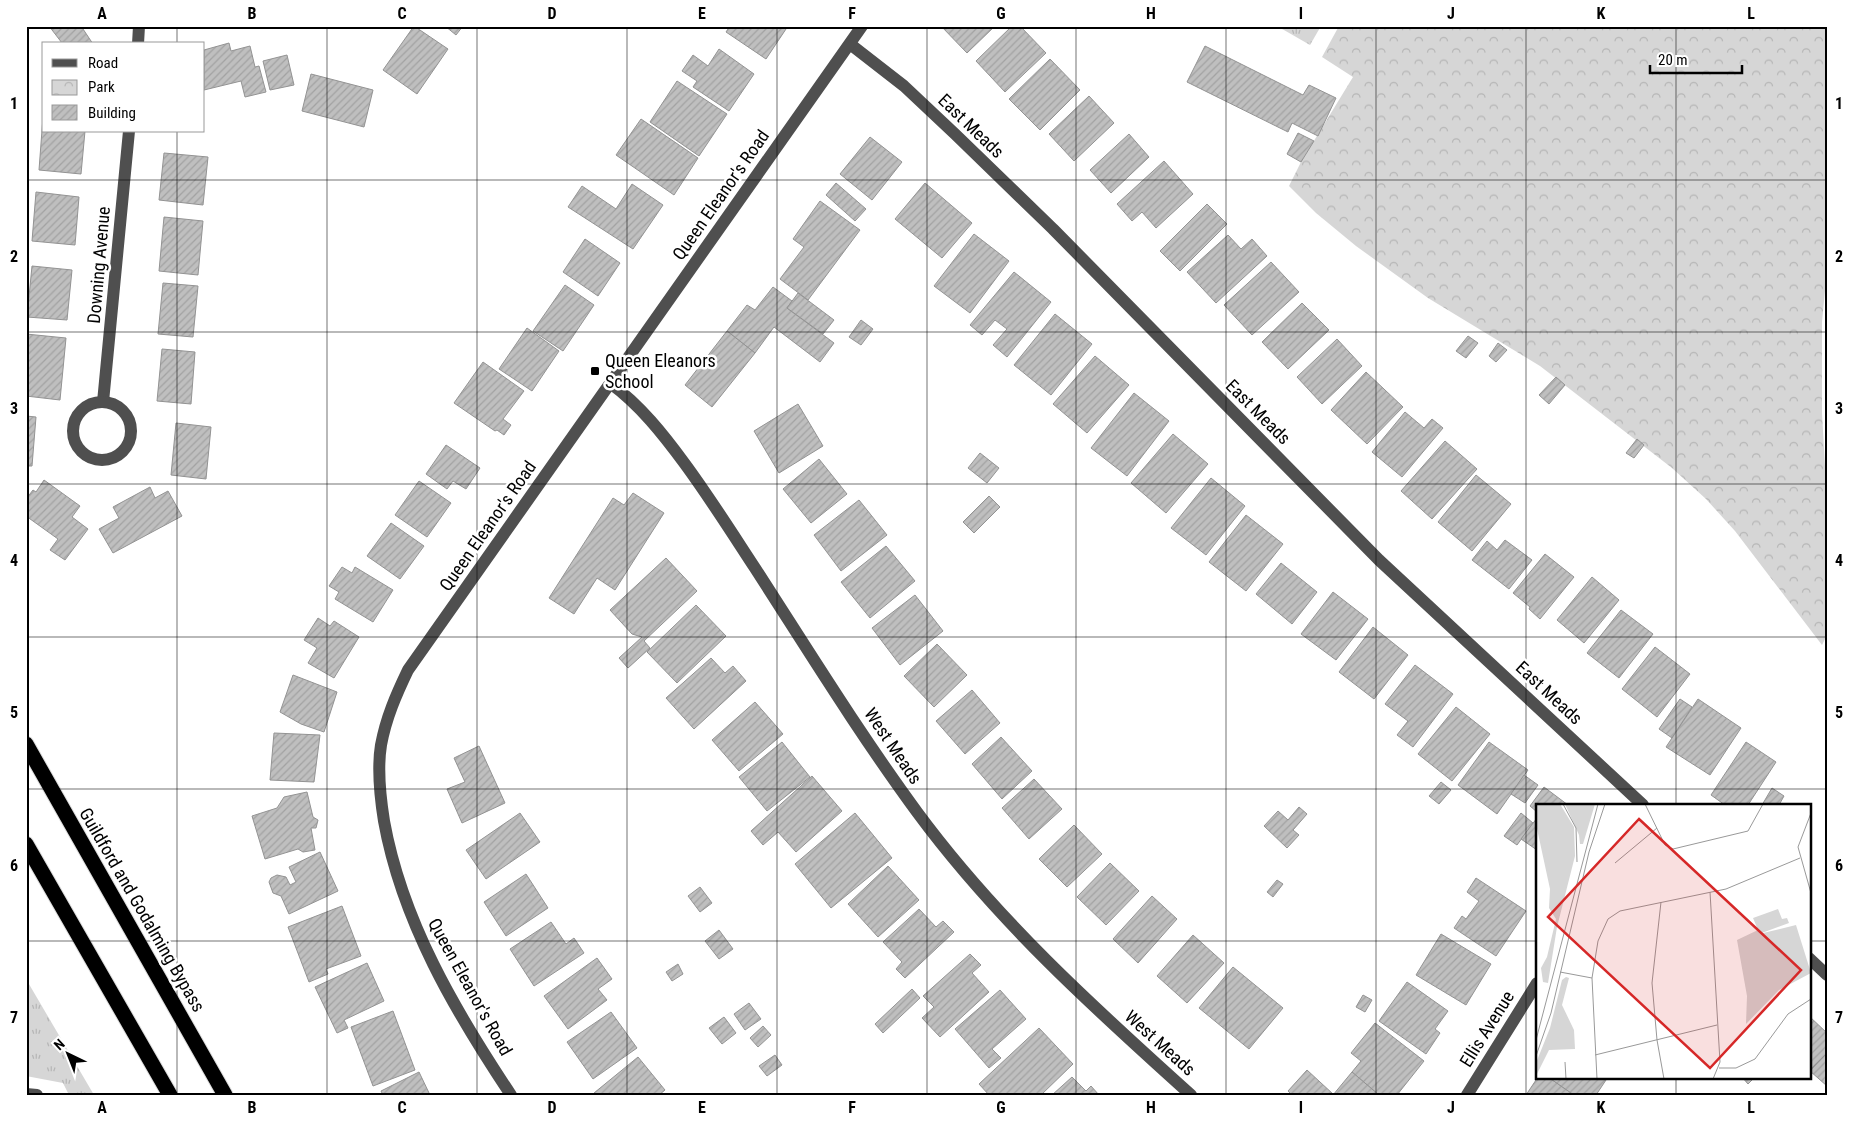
<svg xmlns="http://www.w3.org/2000/svg" width="1853" height="1121" viewBox="0 0 1853 1121" font-family="'Roboto Condensed',sans-serif">
	<style>
		.grass { fill: url(#grass-tufts) }
		.park { fill: url(#park-crowns) }
		.building { fill: url(#building-hatch); stroke: #939393 }
		.lines { fill: none; stroke-linecap: round; stroke-linejoin: round }
		.highway-casing { stroke: #dbdbdb; stroke-width: 17 }
		.minor { stroke: #4f4f4f; stroke-width: 12 }
		.highway { stroke: #000; stroke-width: 15 }
		.grid { fill: none; stroke: #000; stroke-width: 1; stroke-opacity: 0.55 }
		.poi-dot { fill: #000; stroke: #fff; stroke-width: 2 }
		.labels { text-anchor: middle; stroke-width: 5; stroke-linejoin: round; paint-order: stroke }
		.street-label { font-size: 18px; fill: #000; stroke: #fff }
		.poi-label { font-size: 18px; fill: #000; stroke: #fff; text-anchor: start }
		.inset-road { fill: none; stroke: #999; stroke-width: 1 }
		.view { fill: #d62828; fill-opacity: 0.15; stroke: #d62828; stroke-width: 2.5 }
		.inset-edge { fill: none; stroke: #000; stroke-width: 2.5 }
		.neatline { fill: none; stroke: #000; stroke-width: 2 }
		.grid-label { font-size: 16px; text-anchor: middle; font-weight: bold; fill: #000 }
	</style>
	<defs>
		<pattern id="grass-tufts" width="24" height="20" patternUnits="userSpaceOnUse" patternTransform="scale(1.25)"><rect width="24" height="20" fill="#d6d6d6"/><path d="M3 7l-1-3M5 7V3M7 7l1-3M15 17l-1-3M17 17v-4M19 17l1-3" fill="none" stroke="#b6b6b6"/></pattern>
		<pattern id="park-crowns" width="20" height="18" patternUnits="userSpaceOnUse" patternTransform="scale(1.25)"><rect width="20" height="18" fill="#d6d6d6"/><path d="M2 6a3 3 0 1 1 6 0M12 15a3 3 0 1 1 6 0" fill="none" stroke="#b6b6b6"/></pattern>
		<pattern id="building-hatch" width="6" height="6" patternUnits="userSpaceOnUse" patternTransform="scale(1.25)"><rect width="6" height="6" fill="#bfbfbf"/><path d="M-1 1l2-2M0 6l6-6M5 7l2-2" fill="none" stroke="#a2a2a2"/></pattern>
	</defs>
	<rect width="100%" height="100%" fill="#fff"/>
	<g class="grass">
		<path d="M1277,26h44l-11,19z"/>
		<path d="M26,979l68,116h-25l-6,-12 -37,-7z"/>
	</g>
	<path class="park" d="M1339,26h488v244l-5,52v91l5,88v134l-5,10 -87,-114 -29,-32 -34,-31 -132,-102 -112,-68 -72,-52 -40,-33 -27,-27 12,-24 52,-85 -31,-20z"/>
	<g class="building">
		<path d="M49,26h38l-4,3 10,15h-33l2,-1z"/>
		<path d="M414,26l34,23 -31,45 -34,-24z"/>
		<path d="M445,26h18l-7,9z"/>
		<path d="M730,26h58l-22,33 -40,-27z"/>
		<path d="M941,26h54l-28,27z"/>
		<path d="M1012,26h8l26,27 -41,39 -29,-31z"/>
		<path d="M229,43l2,8 19,-5 5,21 4,-1 7,26 -21,5 -4,-16 -37,9v-40z"/>
		<path d="M1205,46l98,49 6,-10 27,13 -18,38 -26,-13 -4,9 -101,-50z"/>
		<path d="M719,49l35,25 -25,37 -36,-24 4,-6 -15,-10 11,-16 15,11z"/>
		<path d="M287,55l7,30 -24,5 -7,-29z"/>
		<path d="M1050,59l30,31 -40,40 -31,-31z"/>
		<path d="M311,74l62,16 -9,37 -62,-16z"/>
		<path d="M677,81l50,33 -28,42 -49,-34z"/>
		<path d="M1089,96l25,27 -40,38 -25,-27z"/>
		<path d="M43,117l1,14h41l-4,43 -42,-4z"/>
		<path d="M641,119l57,39 -24,37 -58,-40z"/>
		<path d="M1298,133l16,8 -13,21 -14,-8z"/>
		<path d="M1129,134l20,23 -38,36 -21,-23z"/>
		<path d="M870,137l32,25 -30,38 -32,-26z"/>
		<path d="M164,153l44,4 -5,48 -44,-5z"/>
		<path d="M1164,161l29,33 -37,34 -14,-16 -10,9 -15,-17z"/>
		<path d="M836,183l30,26 -11,12 -29,-26z"/>
		<path d="M925,183l47,40 -30,35 -47,-39z"/>
		<path d="M632,184l31,21 -30,44 -65,-42 14,-21 34,23z"/>
		<path d="M36,192l43,5 -4,48 -43,-4z"/>
		<path d="M820,201l40,29 -52,70 -28,-21 24,-32 -11,-8z"/>
		<path d="M1207,204l20,20 -47,47 -20,-20z"/>
		<path d="M164,217l39,4 -5,54 -39,-4z"/>
		<path d="M974,234l35,27 -39,52 -36,-27z"/>
		<path d="M1228,235l13,14 11,-10 15,17 -51,47 -29,-31z"/>
		<path d="M585,239l35,24 -22,33 -35,-24z"/>
		<path d="M1271,262l28,30 -47,43 -28,-30z"/>
		<path d="M32,266l40,4 -5,50 -40,-3z"/>
		<path d="M1014,272l37,30 -44,55 -14,-12 14,-16 -12,-9 -13,15 -12,-10z"/>
		<path d="M163,283l35,3 -5,51 -35,-3z"/>
		<path d="M565,285l29,20 -31,46 -30,-20z"/>
		<path d="M773,287l19,14 -5,7 47,35 -14,19 -46,-35 -19,26 -28,-22 20,-26 8,5z"/>
		<path d="M798,293l36,27 -11,14 -36,-26z"/>
		<path d="M1302,303l27,27 -41,39 -26,-27z"/>
		<path d="M1055,314l37,30 -41,51 -37,-30z"/>
		<path d="M861,320l12,9 -12,16 -12,-8z"/>
		<path d="M527,328l32,23 -27,40 -33,-22z"/>
		<path d="M727,331l28,22 -43,54 -27,-22z"/>
		<path d="M26,334l40,4 -6,62 -34,-4z"/>
		<path d="M1468,336l10,7 -12,15 -10,-7z"/>
		<path d="M1337,339l25,27 -40,38 -25,-27z"/>
		<path d="M1498,343l9,7 -11,12 -7,-6z"/>
		<path d="M162,349l33,3 -4,52 -34,-3z"/>
		<path d="M1095,356l34,29 -42,48 -34,-29z"/>
		<path d="M483,362l41,29 -21,28 8,6 -7,10 -7,-5 -2,1 -41,-28z"/>
		<path d="M1366,372l37,35 -36,37 -36,-34z"/>
		<path d="M1556,377l9,8 -16,19 -10,-9z"/>
		<path d="M1134,393l35,28 -42,55 -36,-28z"/>
		<path d="M798,404l25,42 -44,27 -25,-42z"/>
		<path d="M1405,412l19,16 8,-9 11,9 -41,49 -30,-25z"/>
		<path d="M26,416l10,1 -4,49h-6z"/>
		<path d="M176,423l35,4 -5,52 -35,-4z"/>
		<path d="M1173,434l35,30 -42,49 -35,-30z"/>
		<path d="M1637,439l7,6 -10,13 -8,-5z"/>
		<path d="M1445,441l32,28 -45,50 -31,-28z"/>
		<path d="M446,445l34,23 -14,21 -13,-8 -6,8 -21,-15z"/>
		<path d="M980,453l19,15 -12,15 -19,-15z"/>
		<path d="M819,459l28,35 -36,29 -28,-34z"/>
		<path d="M1476,475l35,29 -39,47 -34,-29z"/>
		<path d="M1211,478l34,28 -39,49 -35,-27z"/>
		<path d="M44,480l36,26 -8,11 16,12 -23,31 -15,-10 8,-11 -32,-23v-17l7,-9 3,2z"/>
		<path d="M419,481l32,22 -24,34 -32,-22z"/>
		<path d="M150,487l5,11 13,-7 14,25 -69,37 -14,-24 20,-11 -6,-11z"/>
		<path d="M633,493l31,20 -49,77 -18,-12 -23,36 -25,-16 64,-100 11,7z"/>
		<path d="M989,496l11,11 -26,26 -11,-11z"/>
		<path d="M859,500l28,35 -46,36 -27,-36z"/>
		<path d="M1246,515l37,29 -37,47 -37,-29z"/>
		<path d="M391,523l33,23 -24,33 -33,-23z"/>
		<path d="M1505,540l27,20 -23,29 -37,-29 15,-19 10,9z"/>
		<path d="M886,546l29,35 -45,37 -29,-36z"/>
		<path d="M1545,554l29,23 -34,42 -11,-10 1,-2 -17,-14z"/>
		<path d="M666,558l31,33 -53,50 6,7 -22,20 -9,-10 23,-21 -10,-3 -22,-24z"/>
		<path d="M1281,563l36,29 -25,32 -36,-30z"/>
		<path d="M342,567l10,6 3,-6 38,23 -20,32 -38,-23 4,-7 -10,-6z"/>
		<path d="M1592,577l27,23 -35,43 -27,-23z"/>
		<path d="M1333,592l35,27 -32,41 -35,-26z"/>
		<path d="M915,595l28,36 -43,34 -28,-37z"/>
		<path d="M696,605l30,31 -49,47 -30,-31z"/>
		<path d="M1621,610l32,24 -34,44 -32,-25z"/>
		<path d="M318,618l12,8 4,-5 25,16 -25,41 -26,-15 9,-15 -13,-8z"/>
		<path d="M1373,627l35,28 -34,44 -35,-27z"/>
		<path d="M937,644l30,31 -33,32 -30,-31z"/>
		<path d="M1655,647l35,27 -33,43 -35,-28z"/>
		<path d="M711,658l14,15 8,-7 13,15 -52,48 -28,-31z"/>
		<path d="M1415,665l38,29 -40,53 -16,-12 11,-14 -23,-17z"/>
		<path d="M293,675l44,17 -13,40 -23,-8 -21,-12z"/>
		<path d="M972,690l28,33 -35,31 -29,-33z"/>
		<path d="M1680,699l12,8 -20,31 -13,-9z"/>
		<path d="M1698,699l43,29 -31,47 -44,-28z"/>
		<path d="M755,702l28,32 -44,37 -27,-31z"/>
		<path d="M1456,707l34,27 -38,47 -34,-27z"/>
		<path d="M274,733l46,2 -6,47 -44,-2z"/>
		<path d="M1001,737l31,34 -30,28 -30,-35z"/>
		<path d="M782,742l28,35 -43,34 -28,-34z"/>
		<path d="M1489,742l39,28 -31,44 -39,-29z"/>
		<path d="M1746,742l30,20 -28,43h-23l-14,-10z"/>
		<path d="M479,746l26,57 -43,20 -15,-34 18,-7 -11,-24z"/>
		<path d="M1524,775l14,10 -13,18 -14,-9z"/>
		<path d="M812,776l30,35 -46,41 -18,-20 -15,13 -12,-14z"/>
		<path d="M1034,779l28,30 -33,30 -27,-31z"/>
		<path d="M1441,782l10,8 -12,14 -10,-8z"/>
		<path d="M1544,787l24,18h-31v7l-7,-6z"/>
		<path d="M1772,788l12,8 -5,9h-17z"/>
		<path d="M307,792l6,25 5,3 -2,8h-5l4,22 -12,2 -5,-3 -33,10 -13,-43 25,-8 7,-11z"/>
		<path d="M1299,807l8,7 -14,16 6,5 -12,13 -23,-22 14,-15 10,9z"/>
		<path d="M520,813l20,29 -54,37 -20,-29z"/>
		<path d="M855,813l37,45 -61,50 -36,-44z"/>
		<path d="M1521,813l12,10 -16,22 -13,-9z"/>
		<path d="M1537,818v32l-16,-11z"/>
		<path d="M1074,825l28,29 -35,33 -28,-28z"/>
		<path d="M320,852l18,39 -49,23 -8,-18 -8,-3 -4,-11 2,-4 6,-3 9,2 4,8 6,-3 -7,-15z"/>
		<path d="M1110,863l29,28 -33,34 -29,-28z"/>
		<path d="M888,866l31,34 -41,37 -30,-33z"/>
		<path d="M526,874l22,34 -42,28 -22,-34z"/>
		<path d="M1476,878l50,33 -30,45 -42,-28 8,-12 4,3 13,-18 -12,-9z"/>
		<path d="M1277,880l6,4 -10,13 -6,-5z"/>
		<path d="M700,887l12,16 -12,9 -12,-16z"/>
		<path d="M1152,896l25,23 -39,44 -25,-24z"/>
		<path d="M342,906l19,50 -35,13 2,5 -19,8 -21,-55z"/>
		<path d="M919,909l17,18 7,-6 11,11 -49,46 -9,-9 6,-7 -19,-20z"/>
		<path d="M551,922l15,22 8,-6 10,15 -50,33 -24,-37z"/>
		<path d="M719,930l14,19 -14,10 -14,-18z"/>
		<path d="M1441,934l50,30 -25,41 -50,-30z"/>
		<path d="M1193,935l31,28 -37,40 -30,-27z"/>
		<path d="M970,954l11,11 -9,8 17,19 -49,45 -18,-19 12,-11 -11,-11z"/>
		<path d="M597,958l15,21 -14,10 9,11 -39,29 -24,-33z"/>
		<path d="M367,963l17,38 -40,19 4,8 -11,5 -22,-46z"/>
		<path d="M678,964l5,10 -11,7 -6,-9z"/>
		<path d="M1233,967l50,41 -34,41 -50,-41z"/>
		<path d="M1407,982l41,29 -13,18 5,4 -14,21 -47,-33z"/>
		<path d="M912,989l8,9 -37,35 -8,-9z"/>
		<path d="M1000,990l26,29 -34,30 9,9 -12,10 -34,-39z"/>
		<path d="M1363,995l9,5 -7,12 -9,-5z"/>
		<path d="M749,1003l12,16 -16,11 -11,-16z"/>
		<path d="M393,1011l22,59 -42,16 -22,-59z"/>
		<path d="M611,1012l26,36 -44,31 -26,-37z"/>
		<path d="M1809,1016l18,17v20l-18,18z"/>
		<path d="M724,1017l12,16 -14,11 -13,-16z"/>
		<path d="M1375,1023l49,38 -27,34h-18l-27,-23 9,-11 -10,-8z"/>
		<path d="M763,1026l8,9 -13,12 -8,-9z"/>
		<path d="M1039,1028l34,36 -32,31h-52l-10,-11z"/>
		<path d="M1827,1053v33l-17,-15z"/>
		<path d="M775,1055l7,10 -15,11 -8,-10z"/>
		<path d="M638,1057l27,33 -6,5h-63l-2,-2z"/>
		<path d="M1307,1070l26,24v1h-41l-4,-4z"/>
		<path d="M419,1072l11,23h-47l-2,-4z"/>
		<path d="M1352,1072l27,23h-46z"/>
		<path d="M1072,1077l14,14 5,-5 8,9h-47z"/>
		<path d="M1538,1077h10l26,18h-48z"/>
		<path d="M1548,1077h60l-12,18h-22z"/>
		<path d="M1742,1077h13l-7,7z"/>
	</g>
	<g class="lines">
		<g class="highway-casing">
			<g id="highway">
				<path d="M26,744l199,351"/>
				<path d="M26,844l144,251"/>
			</g>
		</g>
		<g class="minor">
			<path d="M138,44l1,-18"/>
			<path d="M850,44l54,42 51,48 98,95 326,331 264,245"/>
			<path d="M610,383c30,22 53,51 75,81 25,34 47,69 70,104 53,82 104,165 162,244 79,107 175,194 274,283"/>
			<path d="M103,402l26,-271"/>
			<circle cx="102" cy="431" r="29"/>
			<path d="M1809,958l18,17"/>
			<path d="M26,1094l11,1"/>
			<path d="M511,1095c-56,-84 -109,-174 -127,-274 -4,-25 -7,-51 -3,-76 5,-27 15,-50 27,-75l454,-644"/>
			<path d="M1467,1095l70,-112"/>
		</g>
		<use href="#highway" class="highway"/>
	</g>
	<path class="grid" d="M177,26v18M327,26v1069M477,26v1069M627,26v1069M777,26v1069M927,26v1069M1076,26v1069M1226,26v1069M1376,26v1069M1526,26v1069M1676,26v779M177,131v964M26,180h1801M26,332h1801M26,484h1801M26,637h1801M26,789h1801M26,941h1511M1809,941h18M1676,1077v18"/>
	<rect class="poi-dot" x="590" y="366" width="10" height="10" rx="2.5"/>
	<g class="labels">
		<g class="street-label">
			<text transform="translate(971 126) rotate(44)" y="6">East Meads</text>
			<text transform="translate(721 195) rotate(-55)" y="6">Queen Eleanor's Road</text>
			<text transform="translate(99 265) rotate(-85)" y="6">Downing Avenue</text>
			<text transform="translate(1258 412) rotate(45)" y="6">East Meads</text>
			<text transform="translate(488 526) rotate(-55)" y="6">Queen Eleanor's Road</text>
			<text transform="translate(1549 693) rotate(43)" y="6">East Meads</text>
			<text transform="translate(893 746) rotate(56)" y="6">West Meads</text>
			<text transform="translate(142 910) rotate(60)" y="6">Guildford and Godalming Bypass</text>
			<text transform="translate(470 987) rotate(61)" y="6">Queen Eleanor's Road</text>
			<text transform="translate(1487 1029) rotate(-58)" y="6">Ellis Avenue</text>
			<text transform="translate(1160 1043) rotate(42)" y="6">West Meads</text>
		</g>
		<g class="poi-label">
			<text x="605" y="367">Queen Eleanors<tspan x="605" dy="21">School</tspan></text>
		</g>
	</g>
	<g transform="translate(1536 804)">
		<rect width="275" height="275" fill="#fff"/>
		<path d="M0,0h24l14,23 1,29 -18,71 -9,56 -5,-1 -2,-14 6,-11 9,-38 -7,-11 1,-19 -14,-65zM29,0h30l-12,40h-3l-1,-9z" fill="#d6d6d6"/>
		<path d="M30,173l3,1 -7,27 12,25 1,19 -26,1 -13,26v-13l14,-35 12,-48z" fill="#d6d6d6"/>
		<path d="M242,105l4,10 5,-1 2,5 -30,11 37,-9 15,48 -32,17 -33,34 1,-28 -10,-56 21,-10 -5,-12z" fill="#d6d6d6"/>
		<path class="inset-road" d="M27,0l13,24 1,34M109,0l20,41 8,4 75,-18 15,-27M275,9l-13,34 13,46M79,59l42,-35M174,88l10,170 -7,17M125,98l-9,81 5,57 7,39M24,168l32,6M0,236l62,-236M59,251l122,-30M0,252l15,-43 38,-161 16,-48M29,258l1,17M183,264h17l19,-9 33,-45 23,-15M61,275l-5,-101 6,-37 10,-22 12,-8 106,-22 74,-31"/>
		<path class="view" d="M103,15l162,151 -91,98 -162,-151z"/>
		<rect width="275" height="275" class="inset-edge"/>
	</g>
	<rect width="1853" height="1121" fill="none" stroke="#ffffff" stroke-width="55"/>
	<rect x="42" y="42" width="162" height="90" fill="#ffffff" stroke="#999999"/>
	<rect x="52" y="59" width="25" height="8" fill="#4f4f4f" stroke="#999999"/>
	<text x="88" y="68" font-size="15" fill="#000000">Road</text>
	<rect x="52" y="80" width="25" height="15" fill="url(#park-crowns)" stroke="#999999"/>
	<text x="88" y="92" font-size="15" fill="#000000">Park</text>
	<rect x="52" y="105" width="25" height="15" fill="url(#building-hatch)" stroke="#999999"/>
	<text x="88" y="118" font-size="15" fill="#000000">Building</text>
	<g transform="translate(68 1054) rotate(317)" stroke="#ffffff" stroke-width="4" paint-order="stroke">
	<path d="M0-4L9 19L0 12L-9 19Z" fill="#000000"/>
	<text y="-8" font-size="14" font-weight="bold" text-anchor="middle" fill="#000000">N</text>
	</g>
	<path d="M1650 65v8h92v-8" fill="none" stroke="#000000" stroke-width="2.5"/>
	<text x="1658" y="65" font-size="15" fill="#000000" stroke="#ffffff" stroke-width="4" paint-order="stroke">20 m</text>
	<rect x="28" y="28" width="1798" height="1066" class="neatline"/>
	<g class="grid-label">
		<text x="102" y="19">A</text>
		<text x="252" y="19">B</text>
		<text x="402" y="19">C</text>
		<text x="552" y="19">D</text>
		<text x="702" y="19">E</text>
		<text x="852" y="19">F</text>
		<text x="1001" y="19">G</text>
		<text x="1151" y="19">H</text>
		<text x="1301" y="19">I</text>
		<text x="1451" y="19">J</text>
		<text x="1601" y="19">K</text>
		<text x="1751" y="19">L</text>
		<text x="14" y="109">1</text>
		<text x="1839" y="109">1</text>
		<text x="14" y="262">2</text>
		<text x="1839" y="262">2</text>
		<text x="14" y="414">3</text>
		<text x="1839" y="414">3</text>
		<text x="14" y="566">4</text>
		<text x="1839" y="566">4</text>
		<text x="14" y="718">5</text>
		<text x="1839" y="718">5</text>
		<text x="14" y="871">6</text>
		<text x="1839" y="871">6</text>
		<text x="14" y="1023">7</text>
		<text x="1839" y="1023">7</text>
		<text x="102" y="1113">A</text>
		<text x="252" y="1113">B</text>
		<text x="402" y="1113">C</text>
		<text x="552" y="1113">D</text>
		<text x="702" y="1113">E</text>
		<text x="852" y="1113">F</text>
		<text x="1001" y="1113">G</text>
		<text x="1151" y="1113">H</text>
		<text x="1301" y="1113">I</text>
		<text x="1451" y="1113">J</text>
		<text x="1601" y="1113">K</text>
		<text x="1751" y="1113">L</text>
	</g>
</svg>
